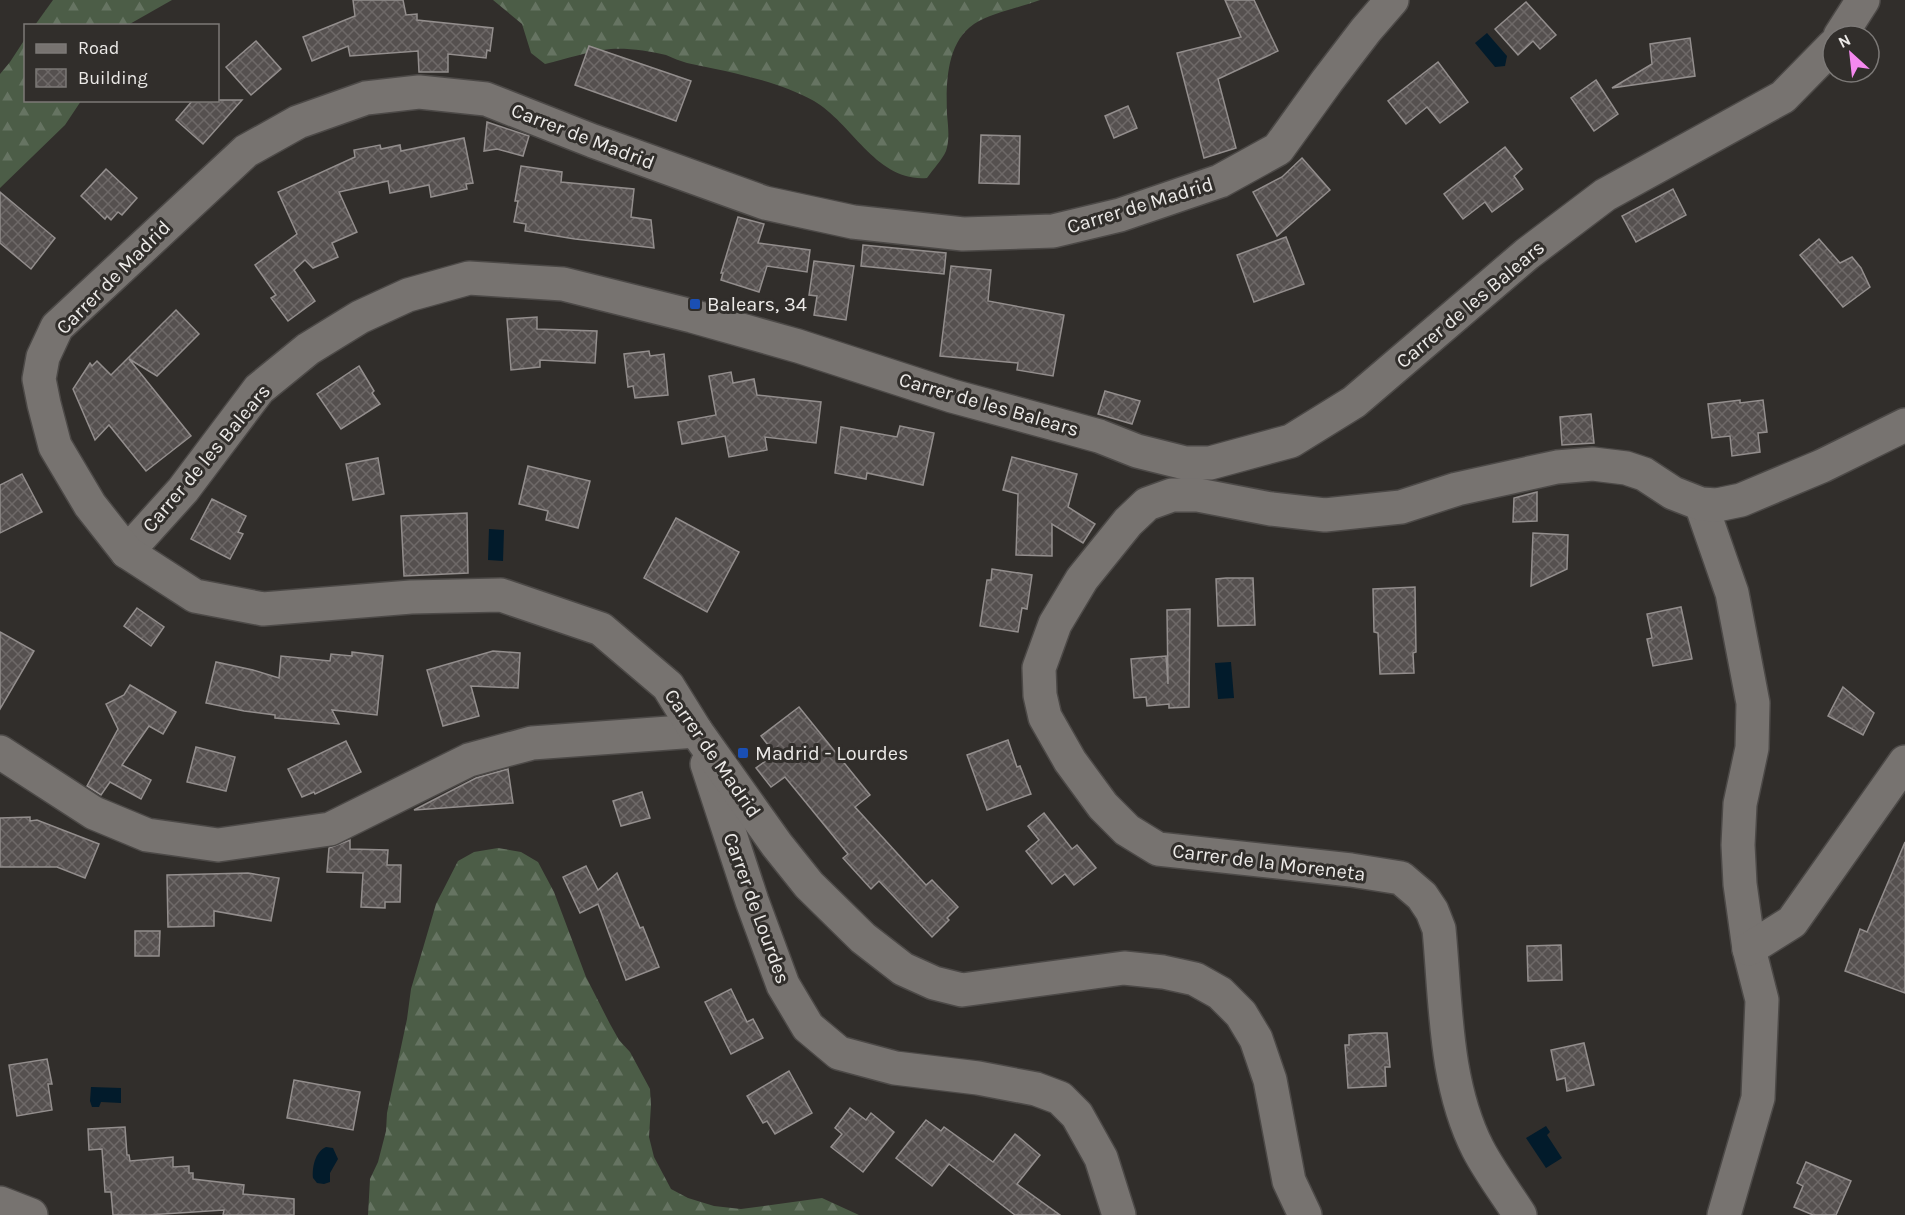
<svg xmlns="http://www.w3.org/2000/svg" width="1905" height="1215" viewBox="0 0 1905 1215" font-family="Karla,sans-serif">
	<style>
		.forest { fill: url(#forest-firs) }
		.water { fill: #021b2b }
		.building { fill: url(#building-cross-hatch); stroke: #938e8d; stroke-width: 1.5 }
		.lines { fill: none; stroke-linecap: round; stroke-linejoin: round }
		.minor-casing { stroke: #4c4947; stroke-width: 36 }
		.minor { stroke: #777370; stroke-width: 33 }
		.transit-dot { fill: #1a4fb4; stroke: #312e2b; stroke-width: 2 }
		.labels { text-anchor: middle; stroke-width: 6; stroke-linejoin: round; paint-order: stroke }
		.street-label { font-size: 20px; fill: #eceae8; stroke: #312e2b }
		.poi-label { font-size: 20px; fill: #eceae8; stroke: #312e2b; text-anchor: start }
	</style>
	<defs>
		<pattern id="forest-firs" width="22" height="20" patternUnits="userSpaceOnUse" patternTransform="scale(1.5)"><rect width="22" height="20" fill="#4c5d47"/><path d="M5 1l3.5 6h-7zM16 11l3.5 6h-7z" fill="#667462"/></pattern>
		<pattern id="building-cross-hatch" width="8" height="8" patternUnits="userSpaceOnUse" patternTransform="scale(1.5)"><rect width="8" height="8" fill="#55504f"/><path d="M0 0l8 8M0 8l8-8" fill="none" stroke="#6e6968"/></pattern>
	</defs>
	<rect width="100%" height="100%" fill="#312e2b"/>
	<g class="forest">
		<path d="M53,0h119l-44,25h-93z"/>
		<path d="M493,0h547c-21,8 -47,12 -66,24 -28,19 -28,60 -27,90 1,12 3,25 -1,37 -4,9 -13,18 -19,27 -51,4 -74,-54 -113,-77 -38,-21 -85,-29 -127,-38 -7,-2 -14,-5 -21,-8 -17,-4 -37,-7 -55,-6 -23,2 -44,10 -66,15l-14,-11 -9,-29z"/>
		<path d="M25,39l1,61 55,1 -16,24 -65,63v-114l10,-12z"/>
		<path d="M498,848l23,4 17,10 16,30 32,85 24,47 9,16 11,12 20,37 1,16 -2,32 5,20 17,32 17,9 26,8 27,3 81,-11 37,17h-491l2,-36 8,-17 8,-31 1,-18 20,-94 4,-30 25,-85 22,-43 16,-9z"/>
	</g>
	<g class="water">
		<path d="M1487,33l20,23 -2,10 -10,1 -20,-24z"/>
		<path d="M489,529l15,1 -1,31 -15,-1z"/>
		<path d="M1231,662l3,36 -16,1 -3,-36z"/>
		<path d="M91,1087l30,1v15l-20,-1 -2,5h-7l-2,-6z"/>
		<path d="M1546,1126l4,6 -3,3 15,23 -16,10 -20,-30z"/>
		<path d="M326,1147l7,1 5,11 -8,14v9l-6,2 -7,-1 -4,-5c-1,-11 2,-26 13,-31z"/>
	</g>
	<g class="building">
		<path d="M353,0h50l3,15 11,-1v6l76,8 -3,23 -3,-1 -1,8 -38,-4v18h-29l-1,-21 -68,5 -2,-10 -36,15 -9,-24 52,-21z"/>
		<path d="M1225,0h29l24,51 -60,28 18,69 -32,10 -27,-105 64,-16z"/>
		<path d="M1526,2l30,33 -16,14 -7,-8 -15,14 -23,-26z"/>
		<path d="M1690,38l5,38 -83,12 40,-24 -2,-20z"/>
		<path d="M256,41l25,28 -30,26 -25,-28z"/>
		<path d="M589,46l102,35 -15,40 -101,-36z"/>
		<path d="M1438,62l30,40 -28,21 -13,-16 -21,17 -18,-23z"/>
		<path d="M1596,80l22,34 -24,17 -23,-33z"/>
		<path d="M193,100h49l-39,44 -27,-24z"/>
		<path d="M1128,106l9,22 -23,10 -9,-22z"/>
		<path d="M487,122l42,14 -6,20 -26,-7 -13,2z"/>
		<path d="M981,135l39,1 -1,48 -40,-1z"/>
		<path d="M464,138l9,45 -7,1 1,5 -36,8 -2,-12 -39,8 -2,-12 -49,11 18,40 -25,11 6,14 -25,11 -8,-8 -11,10 21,31 -27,20 -17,-23 5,-3 -21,-30 42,-31 -19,-42 77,-35 -1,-7 26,-5 1,4 19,-4 1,6z"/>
		<path d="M1505,147l17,22 -8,7 9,13 -31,23 -7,-10 -22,17 -19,-25z"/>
		<path d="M1302,158l28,32 -53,46 -24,-44 29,-15z"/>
		<path d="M521,166l41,6 -1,10 73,7 -3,28 20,3 3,28 -79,-9 -50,-8 1,-7 -12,-2 4,-21h-3z"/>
		<path d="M106,169l31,29 -15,17 -4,-3 -7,8 -4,-4 -2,3 -24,-23z"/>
		<path d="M1673,189l13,26 -50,27 -14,-26z"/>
		<path d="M0,192l55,46 -24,31 -31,-26z"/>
		<path d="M738,217l26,7 -6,19 52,7 -3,22 -40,-6 -8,26 -38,-12 2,-7h-2z"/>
		<path d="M1286,237l18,47 -50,18 -17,-47z"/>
		<path d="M1819,239l21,24 12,-6 9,11 9,19 -27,20 -43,-52z"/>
		<path d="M863,245l83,8 -2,21 -83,-8z"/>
		<path d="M814,261l40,5 -8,54 -32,-5 3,-19 -8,-1z"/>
		<path d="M951,266l40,4 -3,31 76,14 -11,61 -36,-6 1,-7 -78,-7z"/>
		<path d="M176,310l23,24 -42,42 -28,-17 62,77 -45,35 -37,-46 -14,15 -22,-51 17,-26 2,3 5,-5 14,14z"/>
		<path d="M537,317v12l60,2 -2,32 -55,-3v7l-29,3 -4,-51z"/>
		<path d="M649,351l1,5 14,-2 4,41 -33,3 -2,-12 -5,1 -4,-33z"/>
		<path d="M359,366l15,25 -2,2 8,11 -39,25 -24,-35z"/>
		<path d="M731,372l2,11 21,-4 3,16 64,7 -5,41 -51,-6 2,13 -38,7 -4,-21 -43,8 -4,-22 38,-7 -7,-39z"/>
		<path d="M1105,391l35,10 -8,23 -34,-10z"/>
		<path d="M1740,400v3l23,-3 4,32 -9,1 2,19 -28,4 -2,-20 -18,2 -4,-34z"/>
		<path d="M1591,414l3,29 -32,2 -2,-28z"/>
		<path d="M900,426l34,7 -11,52 -56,-12 -1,6 -31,-6 6,-46 56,10z"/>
		<path d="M1012,457l65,17 -9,33 27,17 -12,19 -31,-19v32l-36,-1 2,-61 -15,-4z"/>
		<path d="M378,458l6,36 -31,6 -7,-36z"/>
		<path d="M528,466l62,15 -12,47 -32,-8 2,-9 -29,-7z"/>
		<path d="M22,474l20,38 -42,21v-48z"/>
		<path d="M1537,492v29l-24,1 1,-24z"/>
		<path d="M212,499l34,17 -8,16 5,2 -13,25 -39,-20z"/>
		<path d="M467,513l1,60 -64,3 -3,-60z"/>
		<path d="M676,518l63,34 -32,60 -63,-34z"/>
		<path d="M1533,533l35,2 -1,34 -36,17z"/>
		<path d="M992,569l40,6 -5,34 -5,-1 -4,24 -38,-6 7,-46h4z"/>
		<path d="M1226,578h27l2,47 -37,1 -2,-47z"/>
		<path d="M1415,587l1,65 -3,1 1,20 -34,1 -2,-41 -4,-1 -1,-43z"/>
		<path d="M1681,607l11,52 -39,7 -6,-27 5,-1 -5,-24z"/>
		<path d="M137,608l27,19 -13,19 -27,-20z"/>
		<path d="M1190,609l-1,98 -20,1v-4l-22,2 -1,-9 -12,1 -3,-39 35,-3 2,28 -1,-74z"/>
		<path d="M0,632l34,19 -34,58z"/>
		<path d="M493,651l27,2 -2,35 -47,-2 8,30 -36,10 -16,-56z"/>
		<path d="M352,652l31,4 -6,59 -45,-5 7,14 -64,-6v-3l-31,-4 -38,-8 10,-41 37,8 26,8 2,-22 49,5 1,-7 21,2z"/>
		<path d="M130,685l46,27 -13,22 -14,-8 -27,39 29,15 -10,19 -31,-17 -9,13 -14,-9 31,-57 -12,-25 18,-9z"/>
		<path d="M1843,687l31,26 -11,22 -35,-19z"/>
		<path d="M799,707l71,88 -15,12 71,78 6,-5 26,27 -11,11 2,2 -17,17 -53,-56 -8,8 -28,-31 5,-4 -63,-77 -14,10 -15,-19 19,-14 -14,-18z"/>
		<path d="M1008,740l9,27 3,-1 11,28 -44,16 -20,-55z"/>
		<path d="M346,741l15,31 -46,22 -1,-2 -12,5 -14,-28z"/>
		<path d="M196,747l39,10 -9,34 -39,-9z"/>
		<path d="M508,769l5,34 -99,7 62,-32z"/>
		<path d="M642,792l8,26 -29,8 -8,-25z"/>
		<path d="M1044,813l28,36 5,-4 19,23 -22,17 -9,-11 -13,10 -26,-33 13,-11 -11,-14z"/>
		<path d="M30,817v4l7,-1 62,24 -14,34 -28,-11h-57v-49z"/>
		<path d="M350,840v9l38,1 -1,15h14l-1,37h-15v6l-24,-1 2,-34 -36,-1 2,-24z"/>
		<path d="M1905,842v151l-60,-22 15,-42 7,3z"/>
		<path d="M586,866l12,24 19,-17 23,55 3,-1 16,40 -33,13 -28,-76 -18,9 -17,-36z"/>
		<path d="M248,873l31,5 -8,43 -57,-10v15l-46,1 -1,-52z"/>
		<path d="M135,931h25l-1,25h-24z"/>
		<path d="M1561,945l1,35 -34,1 -1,-35z"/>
		<path d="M731,989l16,33 6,-3 10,19 -32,16 -26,-52z"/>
		<path d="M1375,1033h12l3,34h-5l1,19 -38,2 -3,-43h4v-10z"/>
		<path d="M1584,1043l10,42 -27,6 -2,-13 -8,2 -6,-30z"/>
		<path d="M47,1059l5,25h-4l4,26 -35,6 -8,-51z"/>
		<path d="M789,1071l23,42 -37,21 -8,-13 -4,2 -16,-27z"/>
		<path d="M294,1080l66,12 -7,38 -66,-12z"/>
		<path d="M850,1108l16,12 5,-7 23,19 -31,40 -32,-25 11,-13 -7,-6z"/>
		<path d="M926,1120l15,11 3,-4 49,35 22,-28 25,21 -23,29 43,31h-45l-66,-51 -17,22 -36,-28z"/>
		<path d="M125,1127l2,28h2l1,6 43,-4v10l16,-1v7h4v6l51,6 -1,9 51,5v16h-71l1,-5 -76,5h-35l-2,-23h-6l-3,-43 -13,1 -1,-21z"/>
		<path d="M1806,1162l45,19 -15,34h-23l-19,-8 9,-21 -6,-3z"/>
	</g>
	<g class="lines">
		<g class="minor-casing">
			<g id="minor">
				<path d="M1840,36l23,-36"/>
				<path d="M1701,504l31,89 21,110 -1,45 -12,56 -2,41 2,39 9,65 13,51 -4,98 -34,117"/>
				<path d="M127,552l56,-62 76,-101 49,-40 52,-32 48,-22 61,-17 94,6 129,32 106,30 154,50 147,40 38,15 48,12h25l81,-22 63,-39 173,-148 78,-59 178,-98 50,-51"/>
				<path d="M0,752l94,61 53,22 71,10 112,-16 139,-69 63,-17 164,-12"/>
				<path d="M707,764l45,137 31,84 25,42 31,26 56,15 83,10 58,11 24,9 17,17 24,43 18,57"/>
				<path d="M1749,949l43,-27 113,-160"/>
				<path d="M0,1203l31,12"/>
				<path d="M1305,1215l-16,-34 -19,-101 -14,-41 -15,-25 -21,-21 -25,-14 -32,-7 -39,-4 -162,22 -28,-7 -31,-14 -40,-31 -54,-53 -32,-40 -81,-114 -28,-45 -67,-57 -100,-34 -90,2 -148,12 -68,-13 -68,-44 -37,-47 -35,-59 -11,-42 -5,-25 4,-22 14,-30 189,-176 52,-29 68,-24 53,-6 67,7 107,42 172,62 88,19 110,12 90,-3 67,-16 100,-34 58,-32 49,-68 39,-51 26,-30"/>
				<path d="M1520,1215c-14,-22 -30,-43 -42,-66 -34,-67 -32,-147 -39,-220l-7,-18 -10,-15 -21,-18 -50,-8 -193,-21 -31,-19 -24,-24 -33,-45 -25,-44 -5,-22 -1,-27 16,-44 27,-45 46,-57 19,-18 25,-9h26l73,14 54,6 76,-8 56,-18 100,-22 36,-3 33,4 18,6 29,19 28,11 16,1 24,-5 81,-34 83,-41"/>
			</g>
		</g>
		<use href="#minor" class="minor"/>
	</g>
	<g class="transit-dot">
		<rect x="689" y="298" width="12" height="12" rx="3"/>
		<rect x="737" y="747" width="12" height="12" rx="3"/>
	</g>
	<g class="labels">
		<g class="street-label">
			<text transform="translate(583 136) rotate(21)" y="7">Carrer de Madrid</text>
			<text transform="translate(1140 205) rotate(-17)" y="7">Carrer de Madrid</text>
			<text transform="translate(113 277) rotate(-45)" y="7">Carrer de Madrid</text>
			<text transform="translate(1470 304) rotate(-40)" y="7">Carrer de les Balears</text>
			<text transform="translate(989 404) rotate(16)" y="7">Carrer de les Balears</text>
			<text transform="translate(206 458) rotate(-50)" y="7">Carrer de les Balears</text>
			<text transform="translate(713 753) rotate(55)" y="7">Carrer de Madrid</text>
			<text transform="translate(1269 862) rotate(7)" y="7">Carrer de la Moreneta</text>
			<text transform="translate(757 908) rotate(70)" y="7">Carrer de Lourdes</text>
		</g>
		<g class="poi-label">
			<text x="707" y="311">Balears, 34</text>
			<text x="755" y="760">Madrid - Lourdes</text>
		</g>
	</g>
	<rect x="24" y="24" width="195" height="78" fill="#312e2b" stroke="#7c7977" stroke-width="1.5"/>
	<rect x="36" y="44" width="30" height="9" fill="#777370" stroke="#7c7977" stroke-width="1.5"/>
	<text x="78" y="54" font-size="18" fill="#eceae8">Road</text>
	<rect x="36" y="69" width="30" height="18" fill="url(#building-cross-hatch)" stroke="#7c7977" stroke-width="1.5"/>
	<text x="78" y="84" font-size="18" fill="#eceae8">Building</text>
	<g transform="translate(1851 54) rotate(333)"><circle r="28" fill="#312e2b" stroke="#7c7977" stroke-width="1.5"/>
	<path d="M0-4.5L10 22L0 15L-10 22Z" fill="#f589ef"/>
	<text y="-9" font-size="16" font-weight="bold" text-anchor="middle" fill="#eceae8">N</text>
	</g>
</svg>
